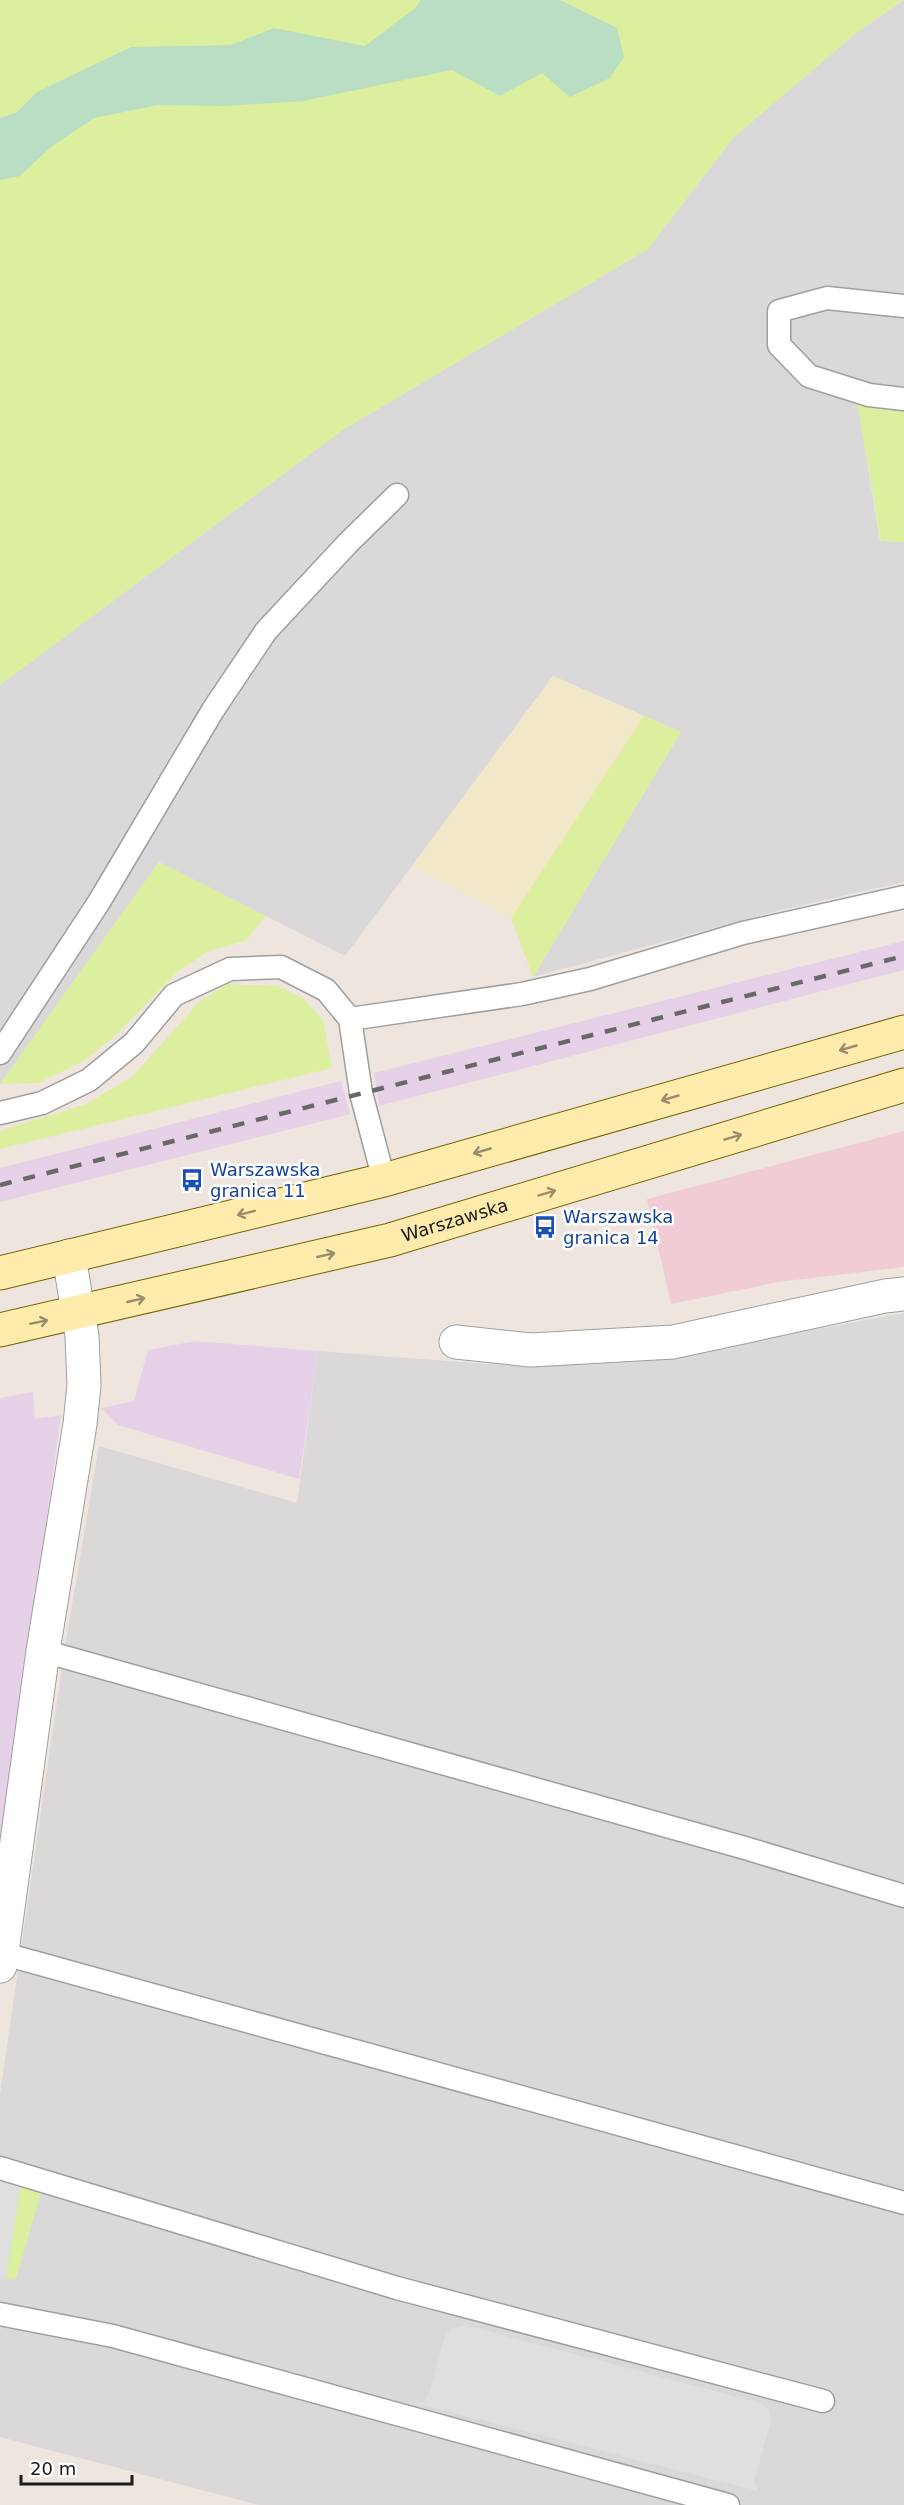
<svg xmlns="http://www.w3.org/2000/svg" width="904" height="2505" viewBox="0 0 904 2505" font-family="'DejaVu Sans',sans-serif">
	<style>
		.residential { fill: #dad8d8 }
		.commercial { fill: #f2ccd5 }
		.industrial { fill: #e6d1e8 }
		.farmland { fill: #f0e8c8 }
		.grass { fill: #dcef9f }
		.wetland { fill: #badec4 }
		.parking { fill: #dfdfdf }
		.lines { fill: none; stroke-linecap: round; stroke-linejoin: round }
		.service-casing { stroke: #9f9f9f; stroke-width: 25 }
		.minor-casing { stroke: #9f9f9f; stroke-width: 35 }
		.secondary-casing { stroke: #756100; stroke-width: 35 }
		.service { stroke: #fff; stroke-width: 22 }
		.minor { stroke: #fff; stroke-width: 33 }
		.secondary { stroke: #ffecad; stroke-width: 33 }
		.rail { stroke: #696969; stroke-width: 4.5; stroke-dasharray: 12 12; stroke-linecap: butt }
		.oneway { stroke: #988e6b }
		.labels { text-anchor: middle; stroke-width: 5; stroke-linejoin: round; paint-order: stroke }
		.transit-label { font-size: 18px; fill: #164399; stroke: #fff; text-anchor: start }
		.street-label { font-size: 18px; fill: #1b1b1b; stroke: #fff }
	</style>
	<rect width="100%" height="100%" fill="#eee5df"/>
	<g class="residential">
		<path d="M904,0v387l-50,-4 26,158 24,1v340l-123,28 -248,67 148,-245 -128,-56 -208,280 -186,-94 -159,222v-399l344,-256 304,-180 85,-111 123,-105z"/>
		<path d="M904,1313v1192h-645l-259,-68v-343l66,-454 33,-194 198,57 21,-152 167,13 123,-5 106,-11z"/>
	</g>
	<path class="commercial" d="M904,1131v136l-126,15 -107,22 -24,-105z"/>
	<g class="industrial">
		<path d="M904,941v29l-525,136 -5,-33z"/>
		<path d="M341,1081l9,33 -350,88v-34z"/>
		<path d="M196,1341l122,10 -19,128 -181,-54 -17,-17 33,-7 14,-51z"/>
		<path d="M33,1392l2,27 26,-4 -61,443v-460z"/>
	</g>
	<path class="farmland" d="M553,676l91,40 -133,202 -99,-52z"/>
	<g class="grass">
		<path d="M0,0h903l-47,33 -123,105 -85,111 -304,180 -344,256z"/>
		<path d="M857,402l47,5v135l-23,-1z"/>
		<path d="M644,716l37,16 -148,245 -22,-59z"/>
		<path d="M159,862l107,54 -21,25 -36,10 -32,21 -62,64 -33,26 -44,21 -38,1z"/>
		<path d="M227,984l50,2 26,12 20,22 9,48 -332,81v-18l86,-27 46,-27 67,-75z"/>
		<path d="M21,2183l21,6 -26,90 -10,-1z"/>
	</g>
	<path class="wetland" d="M421,0h139l57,28 7,29 -14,21 -40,19 -28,-24 -42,23 -48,-26 -149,31 -78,5 -67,-1 -64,13 -43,29 -31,29 -20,4v-62l17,-6 20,-20 94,-45 100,-2 43,-17 91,18 50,-38z"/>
	<g class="parking">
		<path d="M0,2177l21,6 -15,95 -6,-1z"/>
		<path d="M464,2325l296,78 9,6 2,12 -17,60 4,10 -331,-85 -14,-2 10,-2 7,-11 15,-55 7,-8z"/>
	</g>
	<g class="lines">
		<g class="service-casing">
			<g id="service">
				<path d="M904,306l-77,-8 -48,13v34l30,31 60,19 35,4"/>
				<path d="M350,1019l172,-25 68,-15 153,-46 161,-36"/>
				<path d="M0,1053l99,-151 114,-192 53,-79 82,-88 49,-48"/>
				<path d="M0,1113l42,-10 47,-23 45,-37 40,-48 56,-26 51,-2 45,23 24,29 11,74 23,87"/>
				<path d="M43,1651l702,197 159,48"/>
				<path d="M1,1953l903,250"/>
				<path d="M0,2168l397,120 426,113"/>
				<path d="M0,2314l113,22 615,169"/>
			</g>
		</g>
		<g class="minor-casing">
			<g id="minor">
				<path d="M456,1342l75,8 142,-8 212,-46 19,-2"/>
				<path d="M0,1966l43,-315 37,-227 4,-39 -2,-49 -13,-80"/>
			</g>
		</g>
		<g class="secondary-casing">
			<g id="secondary">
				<path d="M0,1273l384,-93 520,-148"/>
				<path id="s1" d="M0,1330l390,-90 514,-155"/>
			</g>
		</g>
		<use href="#service" class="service"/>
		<use href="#minor" class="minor"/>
		<use href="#secondary" class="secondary"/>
		<path class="rail" d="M0,1185l904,-229"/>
	</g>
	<defs><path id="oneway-shaft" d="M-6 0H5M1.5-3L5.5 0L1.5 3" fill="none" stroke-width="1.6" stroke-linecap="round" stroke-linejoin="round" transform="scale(1.5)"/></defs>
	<g class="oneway">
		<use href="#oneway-shaft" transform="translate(848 1048) rotate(164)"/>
		<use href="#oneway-shaft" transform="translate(670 1098) rotate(164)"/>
		<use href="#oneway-shaft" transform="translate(733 1137) rotate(-17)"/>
		<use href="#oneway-shaft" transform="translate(482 1151) rotate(164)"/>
		<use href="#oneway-shaft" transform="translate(547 1193) rotate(-17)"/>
		<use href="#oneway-shaft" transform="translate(246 1213) rotate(166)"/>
		<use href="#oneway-shaft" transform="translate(326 1255) rotate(-13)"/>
		<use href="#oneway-shaft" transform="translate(136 1300) rotate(-13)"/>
		<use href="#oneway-shaft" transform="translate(39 1322) rotate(-12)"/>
	</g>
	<defs>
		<g id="bus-bare" transform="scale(1.8)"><path d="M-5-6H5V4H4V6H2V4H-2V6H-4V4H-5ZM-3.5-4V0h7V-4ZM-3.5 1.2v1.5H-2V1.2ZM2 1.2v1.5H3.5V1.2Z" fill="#1a4fb4" stroke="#fff" stroke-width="2.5" paint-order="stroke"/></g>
	</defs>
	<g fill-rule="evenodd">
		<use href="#bus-bare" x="192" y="1180"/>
		<use href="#bus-bare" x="545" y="1227"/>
	</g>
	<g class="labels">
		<g class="transit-label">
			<text x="210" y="1176">Warszawska<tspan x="210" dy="21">granica 11</tspan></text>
			<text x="563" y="1223">Warszawska<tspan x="563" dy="21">granica 14</tspan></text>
		</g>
		<g class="street-label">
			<text dy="6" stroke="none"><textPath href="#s1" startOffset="468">Warszawska</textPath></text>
		</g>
	</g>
	<path d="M21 2475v9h111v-9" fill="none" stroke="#1b1b1b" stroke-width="3"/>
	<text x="30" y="2475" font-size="18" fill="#1b1b1b" stroke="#ffffff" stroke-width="4.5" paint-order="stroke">20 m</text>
</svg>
